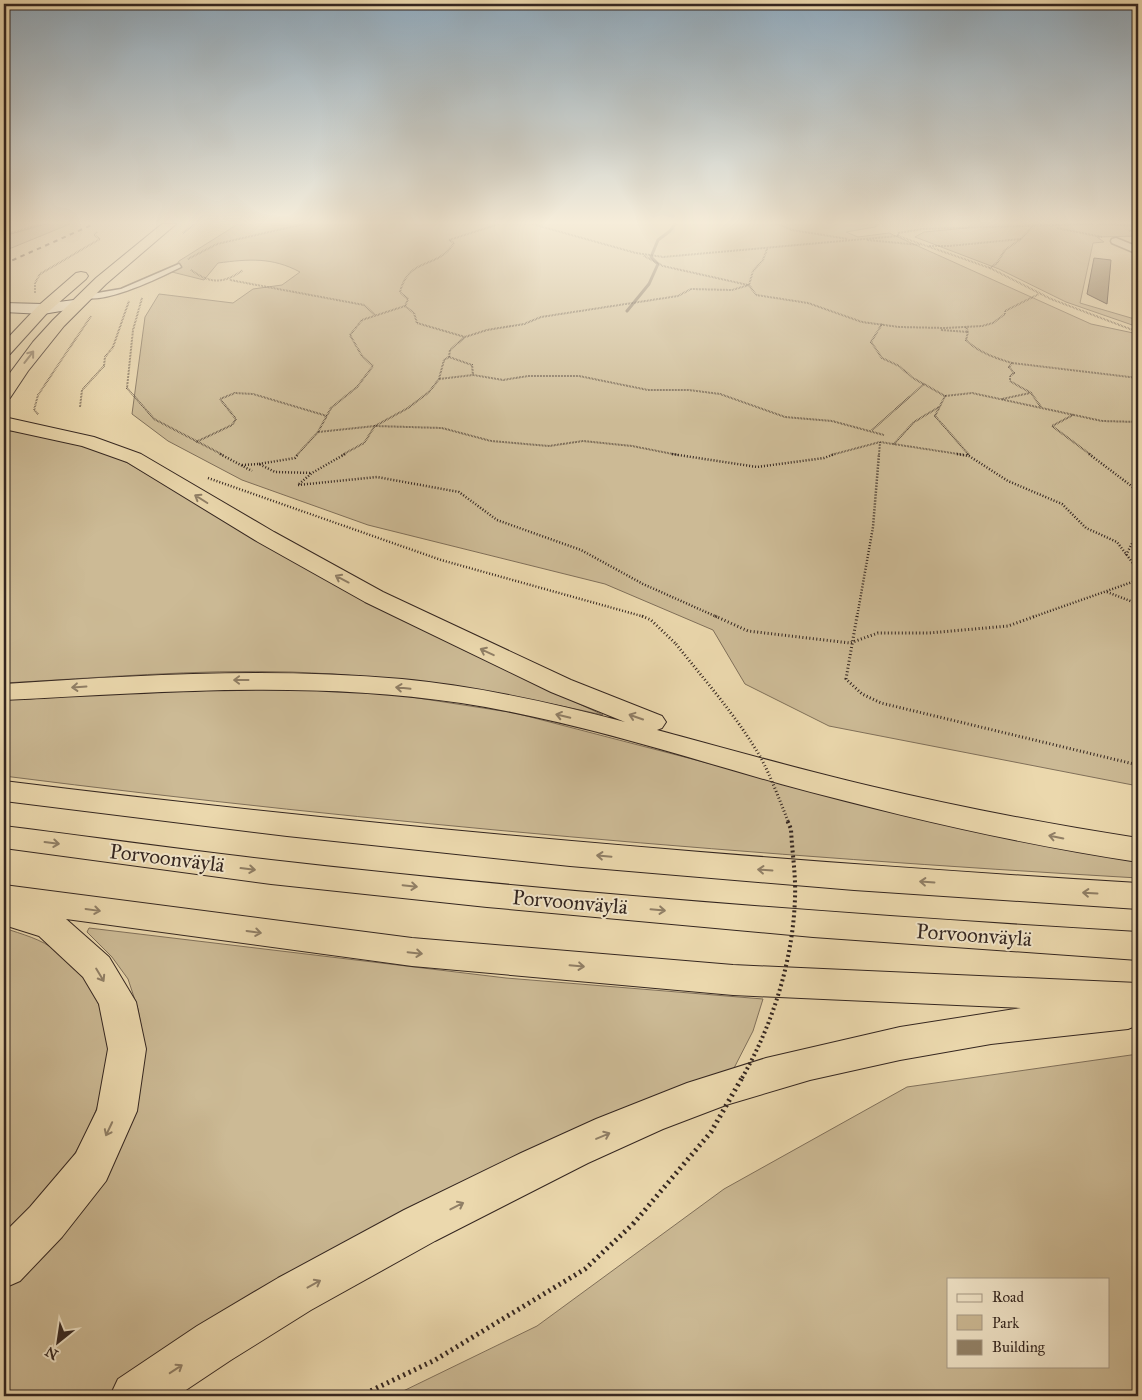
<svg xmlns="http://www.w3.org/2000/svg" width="1142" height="1400" font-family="'IM FELL Great Primer',serif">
<rect width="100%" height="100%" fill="#ebd8ad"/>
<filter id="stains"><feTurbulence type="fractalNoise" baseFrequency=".004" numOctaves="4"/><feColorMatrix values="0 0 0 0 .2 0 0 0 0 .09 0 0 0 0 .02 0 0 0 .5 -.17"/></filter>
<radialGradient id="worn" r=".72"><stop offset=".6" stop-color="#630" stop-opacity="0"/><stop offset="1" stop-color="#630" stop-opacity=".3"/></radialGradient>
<!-- green -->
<g fill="#ccba95" stroke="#80705a" fill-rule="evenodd">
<path d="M46 224H70L4 251V236Z"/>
<path d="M238 224H879L875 227 846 232 858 237 889 233 1091 324 1138 334V786L829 726 745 684 713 630 605 584 368 525 242 480 168 441 132 414 145 317 159 294 233 303 253 289 282 285 300 272C272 257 249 259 218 263L204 280 172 272 179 261Z"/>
<path d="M972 224H1138V236L1097 237 1104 242 1093 243 1080 303 1138 320V327L1066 302 999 269 915 237 924 232 967 228Z"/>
<path d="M4 430 40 435 76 442 119 458 353 594 466 651 603 715C500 692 397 676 292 672 196 669 99 678 4 683Z"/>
<path d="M266 686 379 692 515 713 923 819 1041 844 1138 859V878C759 856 380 824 4 776V699Z"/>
<path d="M4 928C21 934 42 939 56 951 67 960 88 980 94 993 104 1015 111 1043 108 1067 99 1128 50 1201 4 1240Z"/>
<path d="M89 928 506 978 763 999 753 1031 732 1072 177 1349 110 1396H4V1285L40 1251 145 1047 138 1009 128 979 112 957 87 932Z"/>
<path d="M1138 1054V1396H393L537 1326 724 1189 907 1087ZM948 1279H1108V1366H948Z"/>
</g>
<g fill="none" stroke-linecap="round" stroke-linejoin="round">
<!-- stream -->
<path stroke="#7d6c58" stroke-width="3" d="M627 311 649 284 658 264 651 257 658 240 670 231 675 224"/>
</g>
<!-- building -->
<path fill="#938369" stroke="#342620" d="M1094 258 1111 260 1107 304 1087 294Z"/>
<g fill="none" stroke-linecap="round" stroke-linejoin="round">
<!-- lane casing -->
<g stroke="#625243" stroke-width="3">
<path id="lane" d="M179 264 181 267C161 277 101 307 80 296L121 289Z"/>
</g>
<!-- street casing -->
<g stroke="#625243" stroke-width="3">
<path id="street" d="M1116 238 1138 247V254L1112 243 1111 241 1112 239Z"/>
</g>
<!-- secondary casing -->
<g stroke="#342620" stroke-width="2">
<path id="secondary" d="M74 300 79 302 82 305 79 308 43 314 4 312V303L43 304Z"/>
</g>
<!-- highway casing -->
<g stroke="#342620" stroke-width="2">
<g id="highway">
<path d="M162 224H176L106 284 64 326 28 371 10 398 4 399V381L33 342 53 320 96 278Z"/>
<path d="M81 272 86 273 88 276 86 279 48 312 10 354 4 356V342L38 306 76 273Z"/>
<path d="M4 417 94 437 141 454 274 532 383 592 571 680 662 716 666 722 662 728 657 730C728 749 798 769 870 786 958 807 1048 824 1138 838V862C1018 844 899 816 781 784 675 754 570 720 461 703 309 680 157 692 4 700V684C137 675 269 667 402 679 477 686 552 703 625 722L551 692 365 602 258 542 127 462 82 446 4 429Z"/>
<path d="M4 781C381 828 759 860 1138 883V909L854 890 570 866 287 836 4 801Z"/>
<path d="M4 826C93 837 182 850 271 860 559 893 849 915 1138 932V960L813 937 487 907 271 884 4 848Z"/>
<path d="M4 885 412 938 733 965 1138 983V1025L1128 1029 991 1044 900 1060 810 1080 726 1105 663 1129 588 1163 435 1241 311 1310 231 1360 177 1396H110L118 1379 197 1326 278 1278 404 1210 521 1153 596 1119 687 1083 766 1058 900 1027 1021 1008 733 995 412 966 66 919 109 957 136 1002 146 1049 137 1111 106 1181 62 1237 20 1281 4 1288V1233L30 1207 76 1153 97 1110 108 1049 99 1004 83 977 39 936 4 925Z"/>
</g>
</g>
<!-- path-far3 -->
<g stroke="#342620" stroke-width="2" stroke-dasharray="0.5 1" stroke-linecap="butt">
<path d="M532 224 636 253 663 257 898 236 990 268 1051 299 1138 332"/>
<path d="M778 224 792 230 848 239"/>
<path d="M1099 224 1138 226"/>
<path d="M1057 228 1102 237"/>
<path d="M1129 231 1138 229"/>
<path d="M183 233 195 224"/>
<path d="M4 235 41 224"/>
<path d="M898 236V233L922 229 1093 224"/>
<path d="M867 240 920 245"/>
<path d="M929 246H949L1021 239"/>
<path d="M767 249 763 260 753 271 749 285 756 295 808 303 862 322 899 327 945 328 982 326 993 323 1005 314V311L1039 294"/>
<path d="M644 256 663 266 748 285"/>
<path d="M188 259 217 244 304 224"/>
<path d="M990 268 997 263 1005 250 1021 239 1034 225"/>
<path d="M191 270C210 284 224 284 243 270"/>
<path d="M230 280 364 305 375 315"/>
<path d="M35 293V283L40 274 100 239 94 235 97 232"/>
<path d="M142 298 133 330 127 388 154 419 223 455"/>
<path d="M405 306 414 313 417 323 465 337"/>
<path d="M882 324 871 342 882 358 899 366 913 378 945 396 935 416 969 455"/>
<path d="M966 327 968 332 966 340C978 352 995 358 1012 363L1009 367 1014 373 1010 376V381L1031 393 1041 407"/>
<path d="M941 330 968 332"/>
<path d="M449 357 472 365 473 375"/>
<path d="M1012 363 1138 378"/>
<path d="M439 379 473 375 503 380 528 376H579L648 390H689L720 394 785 417 832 421 884 435"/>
<path d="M945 396 972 393 1102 421 1138 422"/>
<path d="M1002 399 1030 393"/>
<path d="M80 407 82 390 104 366 105 357 113 347 129 301"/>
<path d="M38 414 34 410 38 395 91 316"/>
<path d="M1073 415 1052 426 1091 455"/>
<path d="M872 430 924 384"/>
<path d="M318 432 375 426 442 428 491 441 549 446 583 441 632 446 678 455"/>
<path d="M196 442 232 425 236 419 220 399 235 393 253 394 327 416"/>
<path d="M894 444 914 422 939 407"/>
<path d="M297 455 318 432 331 408 357 387 373 366 362 356 350 335 362 320 405 306 408 299 400 292C409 256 437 270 454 243L449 240 499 224"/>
<path d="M342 455 364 443 375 426 408 408 429 392 439 379 444 360 449 357 450 350 465 337 487 330 524 324 541 317 678 296 691 289 732 290 749 285"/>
<path d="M831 455 880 442 965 455"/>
<path d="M879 455 880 442"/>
</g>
<!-- path-far2 -->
<g stroke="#342620" stroke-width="2.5" stroke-dasharray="1 2" stroke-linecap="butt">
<path d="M220 454 252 471"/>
<path d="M672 454 757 467 824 458 835 454"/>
<path d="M957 454 969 456 1008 481 1062 504 1086 528 1117 542 1138 570"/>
<path d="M967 454 969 456"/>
<path d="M1089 454 1138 491"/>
<path d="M259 464 295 458 298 454"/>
<path d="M242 465 259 464 275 472 312 473"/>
<path d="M208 478 441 560 645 617"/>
<path d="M299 484 312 473 345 454"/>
<path d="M298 485 377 477 459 492 497 520 581 550 643 584 717 617"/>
<path d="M1126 555 1138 532"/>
<path d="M1107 592 1138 604"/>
<path d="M857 617 873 527 879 454"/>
<path d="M1033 617 1138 580"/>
</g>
<!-- path-far1 -->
<g stroke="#342620" stroke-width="3" stroke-dasharray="1 2.5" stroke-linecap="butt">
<path d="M642 616 651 620 676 644"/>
<path d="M715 616 748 631 850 643 878 633H929L1008 626 1036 616"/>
<path d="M857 616 846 679 862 694 881 703 1138 765"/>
</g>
<!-- path -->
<path stroke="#342620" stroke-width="5" stroke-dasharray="2 4" stroke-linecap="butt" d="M360 1396 435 1360 585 1269 633 1224"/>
<!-- lane -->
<use href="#lane" fill="#f2e6ca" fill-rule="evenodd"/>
<!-- street -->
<use href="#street" fill="#f2e6ca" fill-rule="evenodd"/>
<!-- secondary -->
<use href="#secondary" fill="#f2e6ca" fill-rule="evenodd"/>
<!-- highway -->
<use href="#highway" fill="#ebd8ad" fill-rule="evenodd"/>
<!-- rail -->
<path stroke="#342620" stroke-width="2" stroke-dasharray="4.5 4.5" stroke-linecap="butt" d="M4 264 94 224"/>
<!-- path-bridge-far2 -->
<path stroke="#342620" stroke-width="3" stroke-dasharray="1 2.5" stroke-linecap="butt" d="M676 644C703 678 732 711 755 748 769 770 778 797 788 821"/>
<!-- path-bridge-far1 -->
<path stroke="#342620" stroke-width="4" stroke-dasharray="2 3" stroke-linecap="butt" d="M742 1078C773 1024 793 960 795 898 796 875 792 852 791 829L787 820"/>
<!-- path-bridge -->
<path stroke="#342620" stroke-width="5" stroke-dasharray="2 4" stroke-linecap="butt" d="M633 1224 711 1132 743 1076"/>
</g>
<!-- one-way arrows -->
<defs><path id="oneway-shaft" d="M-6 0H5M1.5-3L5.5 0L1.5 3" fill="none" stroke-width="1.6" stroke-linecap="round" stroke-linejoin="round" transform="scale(1.25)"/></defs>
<g stroke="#907f66">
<use href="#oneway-shaft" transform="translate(29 357) rotate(-52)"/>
<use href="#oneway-shaft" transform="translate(201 499) rotate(-148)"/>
<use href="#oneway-shaft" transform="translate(342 579) rotate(-152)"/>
<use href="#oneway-shaft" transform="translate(487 652) rotate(-155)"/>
<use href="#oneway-shaft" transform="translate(241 680) rotate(180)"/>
<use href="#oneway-shaft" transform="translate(79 687) rotate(176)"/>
<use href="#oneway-shaft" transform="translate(403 688) rotate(-174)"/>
<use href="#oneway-shaft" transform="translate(563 716) rotate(-167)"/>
<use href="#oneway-shaft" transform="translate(636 717) rotate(-161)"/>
<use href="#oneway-shaft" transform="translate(1056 837) rotate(-169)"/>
<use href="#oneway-shaft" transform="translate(52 843) rotate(7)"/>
<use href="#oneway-shaft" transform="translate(604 856) rotate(-175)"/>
<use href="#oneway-shaft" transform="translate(248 869) rotate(7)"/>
<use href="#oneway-shaft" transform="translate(765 870) rotate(-176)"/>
<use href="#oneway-shaft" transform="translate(927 882) rotate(-176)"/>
<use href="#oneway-shaft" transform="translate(410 886) rotate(6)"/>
<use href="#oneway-shaft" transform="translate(1090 893) rotate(-177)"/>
<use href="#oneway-shaft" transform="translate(93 910) rotate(8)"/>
<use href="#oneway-shaft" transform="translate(658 910) rotate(5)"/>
<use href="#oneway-shaft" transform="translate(254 932) rotate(8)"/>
<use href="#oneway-shaft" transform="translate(415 953) rotate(6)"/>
<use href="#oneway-shaft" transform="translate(577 966) rotate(5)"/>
<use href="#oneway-shaft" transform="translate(100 975) rotate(59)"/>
<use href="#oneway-shaft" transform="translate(109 1129) rotate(115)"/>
<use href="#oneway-shaft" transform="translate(603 1136) rotate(-23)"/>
<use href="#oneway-shaft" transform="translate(457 1206) rotate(-27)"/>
<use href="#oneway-shaft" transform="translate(314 1284) rotate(-29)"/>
<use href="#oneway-shaft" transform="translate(176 1369) rotate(-33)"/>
</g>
<!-- sky -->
<linearGradient id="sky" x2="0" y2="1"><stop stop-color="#90aabd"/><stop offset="0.53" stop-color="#f6edda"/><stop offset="1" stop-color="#f6edda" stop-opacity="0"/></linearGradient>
<rect width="1142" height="420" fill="url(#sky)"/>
<g text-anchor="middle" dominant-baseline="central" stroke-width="4" stroke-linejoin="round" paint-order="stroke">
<!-- near-street labels -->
<g font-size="21" fill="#342620" stroke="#f2e6ca">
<text transform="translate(167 858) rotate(7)">Porvoonväylä</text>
<text transform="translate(570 902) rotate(5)">Porvoonväylä</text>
<text transform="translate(974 935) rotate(4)">Porvoonväylä</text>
</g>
</g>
<!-- margin -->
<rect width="1142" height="1400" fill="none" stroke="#ebd8ad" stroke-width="20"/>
<rect x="5" y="5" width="1132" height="1390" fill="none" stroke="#342620" stroke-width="2.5"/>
<rect x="10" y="10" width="1122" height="1380" fill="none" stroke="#342620"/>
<!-- legend -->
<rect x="947" y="1278" width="162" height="90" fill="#f2e6ca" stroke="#a69986"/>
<rect x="957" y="1294" width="25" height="8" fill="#f2e6ca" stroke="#a69986"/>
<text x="992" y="1302" font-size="15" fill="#342620">Road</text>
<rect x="957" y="1315" width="25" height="15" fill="#ccba95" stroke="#a69986"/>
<text x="992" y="1328" font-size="15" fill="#342620">Park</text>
<rect x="957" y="1340" width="25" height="15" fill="#938369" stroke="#a69986"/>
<text x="992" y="1352" font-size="15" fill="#342620">Building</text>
<!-- north arrow -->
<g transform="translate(58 1342) rotate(210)" stroke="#f2e6ca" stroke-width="4" paint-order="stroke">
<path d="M0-4L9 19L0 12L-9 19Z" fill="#342620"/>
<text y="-8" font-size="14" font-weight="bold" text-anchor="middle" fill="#342620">N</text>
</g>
<rect width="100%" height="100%" filter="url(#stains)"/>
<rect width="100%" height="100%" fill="url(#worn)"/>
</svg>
